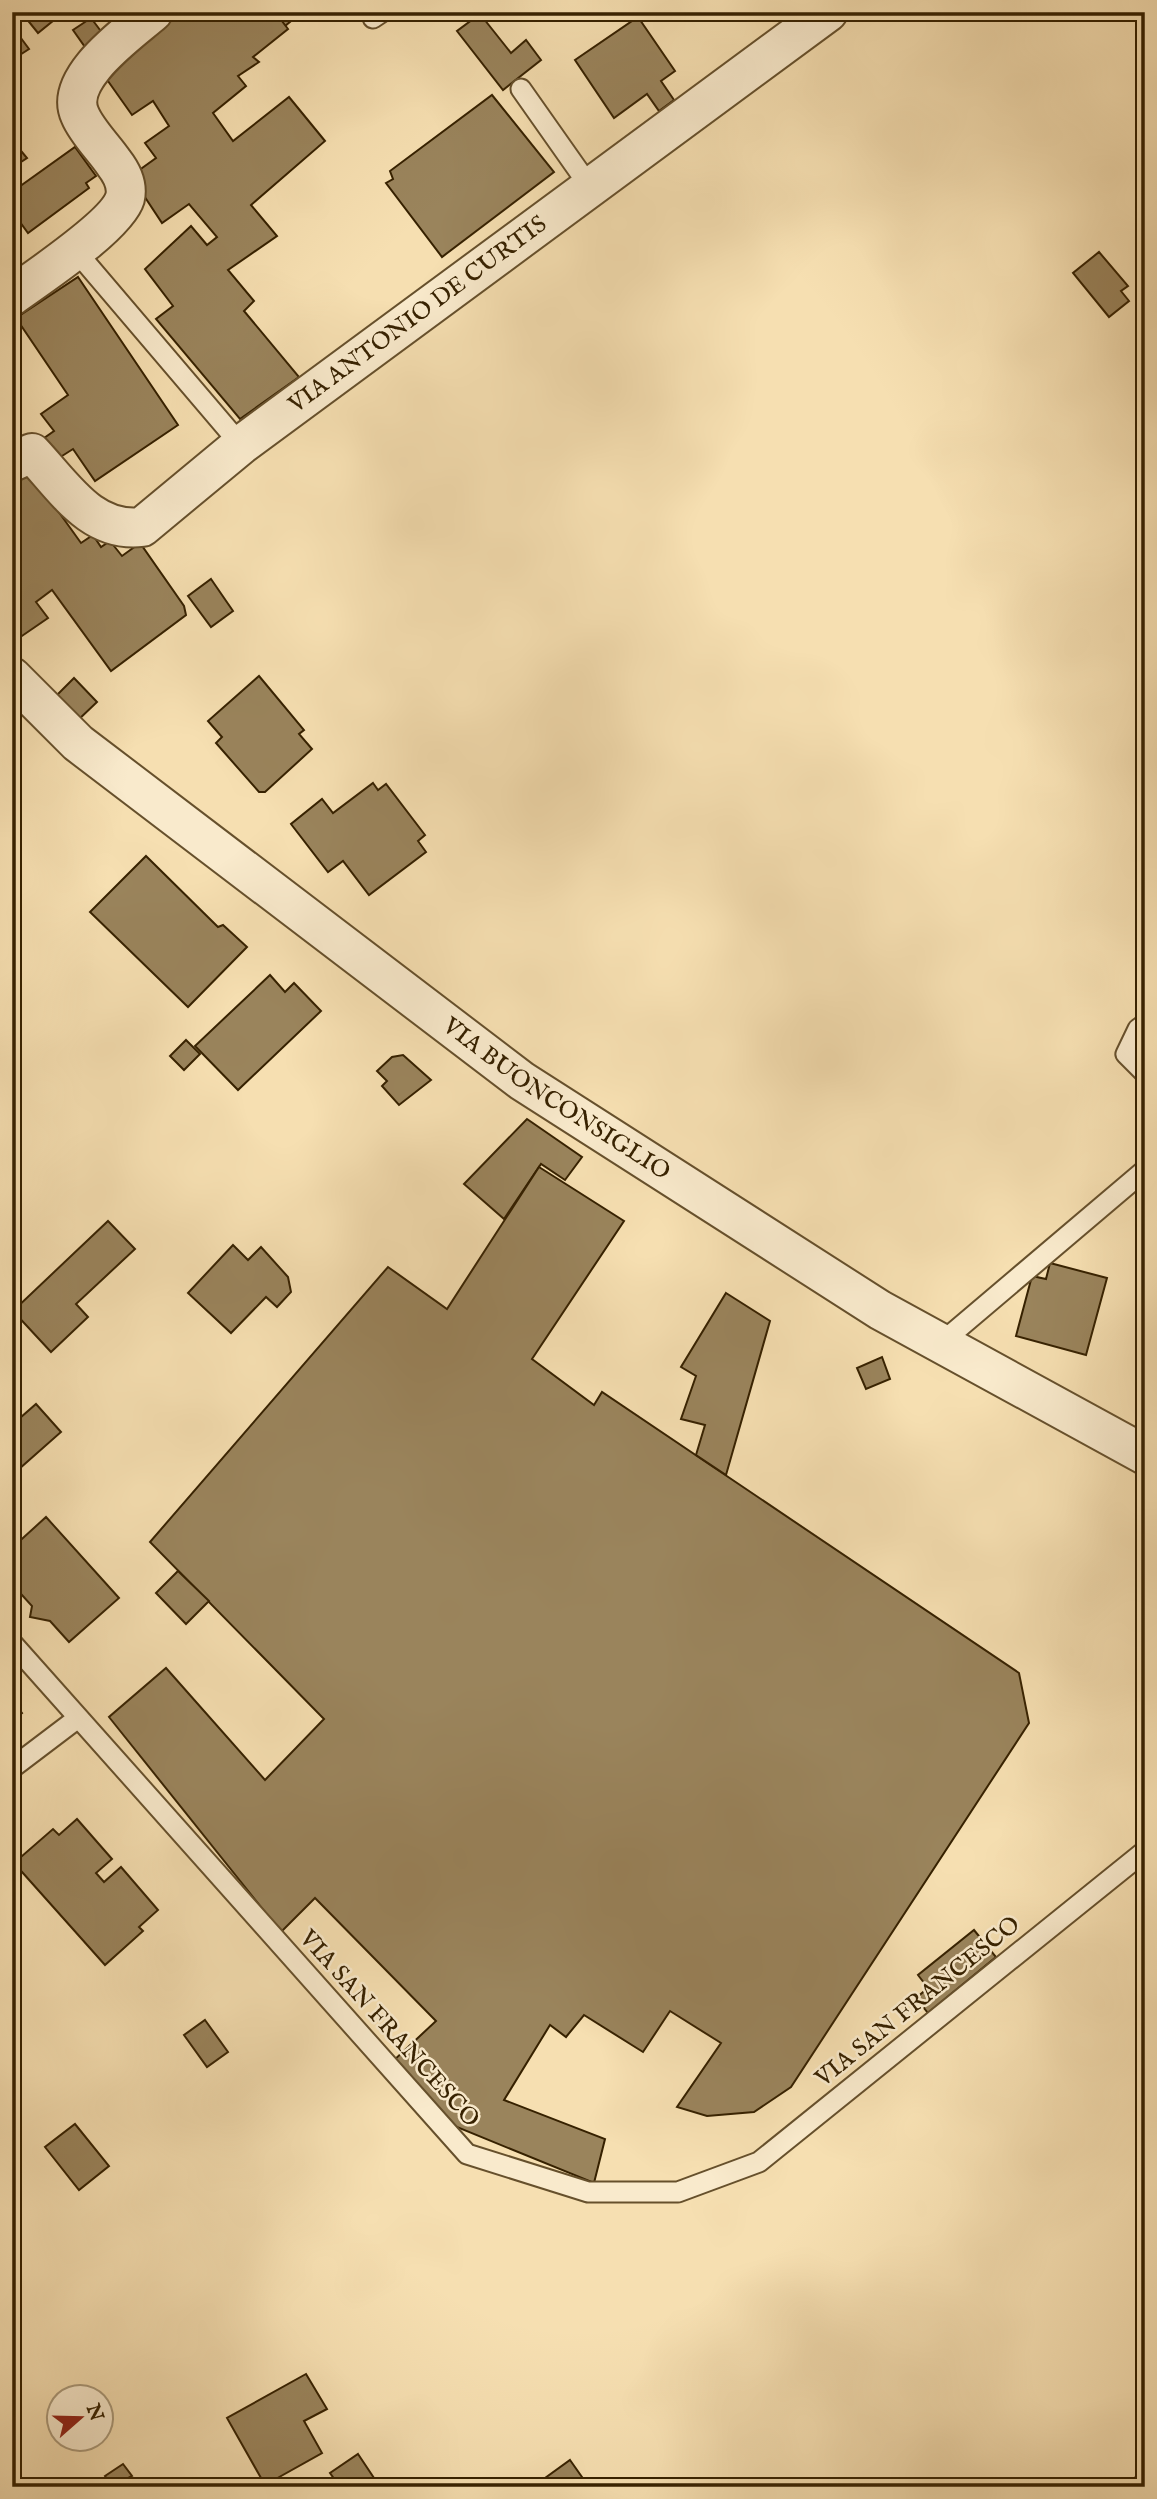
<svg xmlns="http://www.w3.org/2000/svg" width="1157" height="2499" font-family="'IM FELL English',serif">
<rect width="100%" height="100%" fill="#f6dfb1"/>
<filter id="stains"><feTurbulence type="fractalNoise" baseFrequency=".00286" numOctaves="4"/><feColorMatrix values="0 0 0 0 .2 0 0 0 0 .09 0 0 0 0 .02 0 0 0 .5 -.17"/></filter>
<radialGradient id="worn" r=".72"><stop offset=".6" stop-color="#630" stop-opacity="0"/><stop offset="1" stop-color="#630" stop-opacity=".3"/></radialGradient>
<!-- building -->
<g fill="#9a845c" stroke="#362100" stroke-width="2">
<path d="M21 12H64L38 33Z"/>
<path d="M275 12H302L285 26Z"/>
<path d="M275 12 288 29 253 57 259 62 238 76 246 86 213 113 233 141 289 97 325 141 251 205 277 236 228 270 254 301 244 311 299 377 240 419 156 319 173 306 145 269 191 226 207 245 217 237 189 204 162 223 131 176 156 158 145 143 169 126 153 101 132 115 103 74 180 12Z"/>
<path d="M480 14 511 53 526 40 541 60 503 90 457 31Z"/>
<path d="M638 17 675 71 661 81 674 100 659 111 647 94 614 118 575 60Z"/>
<path d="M91 18 103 34 85 47 73 30Z"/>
<path d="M12 26 29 49 12 60Z"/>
<path d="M492 95 554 172 442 257 386 183 393 179 390 171Z"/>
<path d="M12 140 27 158 12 168Z"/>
<path d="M75 147 96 176 86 183 89 188 28 233 12 211V192Z"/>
<path d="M1099 252 1128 286 1121 291 1129 301 1109 317 1073 273Z"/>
<path d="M78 277 178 425 95 481 73 449 51 463 37 443 54 431 41 414 68 395 16 318Z"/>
<path d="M25 465 81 543 93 535 101 547 110 541 122 556 140 543 184 606 186 615 111 671 52 590 36 602 48 618 19 638 12 629V474Z"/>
<path d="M211 579 233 611 211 627 188 596Z"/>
<path d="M259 676 304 730 299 734 312 749 265 792H259L216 743 222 737 208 721Z"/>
<path d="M74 678 97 702 76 722 54 698Z"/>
<path d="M373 783 378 790 386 784 425 835 418 841 426 852 369 895 343 861 328 872 291 824 322 799 333 813Z"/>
<path d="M146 856 218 927 223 925 247 947 188 1007 90 912Z"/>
<path d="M270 975 285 992 294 983 321 1011 238 1090 195 1046Z"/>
<path d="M186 1040 200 1054 184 1070 170 1056Z"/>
<path d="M403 1055 431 1080 399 1105 382 1086 387 1081 377 1071 392 1057Z"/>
<path d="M527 1119 582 1157 565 1180 541 1164 504 1219 464 1184Z"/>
<path d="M539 1167 624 1221 532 1359 594 1405 602 1392 1019 1673 1029 1723 791 2087 754 2112 707 2116 677 2107 721 2043 670 2011 643 2052 584 2015 566 2037 550 2025 504 2100 605 2139 594 2183 447 2123 392 2062 436 2021 315 1898 281 1932 109 1717 166 1668 265 1780 324 1719 150 1542 388 1267 447 1309Z"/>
<path d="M108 1221 135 1249 76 1304 88 1317 51 1352 13 1311Z"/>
<path d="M233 1245 248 1260 261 1247 288 1277 291 1292 277 1307 266 1297 231 1333 188 1293Z"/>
<path d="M1050 1263 1107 1278 1086 1355 1016 1336 1032 1276 1046 1279Z"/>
<path d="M726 1293 770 1321 726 1475 696 1455 705 1425 681 1419 696 1376 681 1367Z"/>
<path d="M882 1357 890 1379 866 1389 857 1368Z"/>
<path d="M36 1404 61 1432 19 1469 12 1461V1425Z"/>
<path d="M46 1517 119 1598 69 1642 50 1621 30 1617 32 1606 12 1584V1548Z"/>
<path d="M178 1571 209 1601 186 1624 156 1593Z"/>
<path d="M12 1700 22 1713 12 1721Z"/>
<path d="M77 1819 112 1859 96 1873 104 1882 121 1867 158 1910 139 1927 143 1931 105 1965 14 1863 53 1829 59 1835Z"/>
<path d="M974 1930 996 1957 928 2013 916 1998 928 1988 918 1975Z"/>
<path d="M205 2020 228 2052 207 2067 184 2035Z"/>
<path d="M75 2124 109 2166 79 2190 45 2147Z"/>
<path d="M306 2374 327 2409 304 2421 322 2453 265 2485 227 2418Z"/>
<path d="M358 2454 374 2478 362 2487H340L330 2473Z"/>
<path d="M570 2460 589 2487H534V2486Z"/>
<path d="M123 2464 132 2476 112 2487 105 2476Z"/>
<path d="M1142 2472 1145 2487H1123Z"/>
</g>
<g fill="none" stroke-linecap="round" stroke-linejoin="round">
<!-- service casing -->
<g stroke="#66502c" stroke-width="23">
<g id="service">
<path d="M373 18 382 12"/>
<path d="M521 89 590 187"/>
<path d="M75 250 241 445"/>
<path d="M1145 1024 1138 1029 1126 1054 1145 1073"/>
<path d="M941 1343 1145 1170"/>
<path d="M12 1643 467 2154 588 2192H678L759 2162 1145 1851"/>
<path d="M12 1768 78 1718"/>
</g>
</g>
<!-- minor casing -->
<g stroke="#66502c" stroke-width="42">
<g id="minor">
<path d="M12 296C37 278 117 225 125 198 128 185 121 172 114 163 104 148 87 132 80 115 63 78 129 33 153 12"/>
<path id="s1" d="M12 462 32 453C64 487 91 533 142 527L241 445 828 12"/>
<path id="s2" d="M12 677 78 743 522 1081 880 1310 1145 1455"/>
</g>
</g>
<!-- service -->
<use href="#service" stroke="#f9eacc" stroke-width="19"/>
<!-- minor -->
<use href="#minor" stroke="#f9eacc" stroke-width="38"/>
</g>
<g text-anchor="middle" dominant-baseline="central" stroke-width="5" stroke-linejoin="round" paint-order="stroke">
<!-- street labels -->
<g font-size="24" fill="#362100" stroke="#f9eacc">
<text stroke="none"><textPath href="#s1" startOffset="509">VIA ANTONIO DE CURTIS</textPath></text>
<text stroke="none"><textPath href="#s2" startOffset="690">VIA BUONCONSIGLIO</textPath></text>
<text transform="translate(918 2002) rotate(-39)">VIA SAN FRANCESCO</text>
<text transform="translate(389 2029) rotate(48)">VIA SAN FRANCESCO</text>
</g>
</g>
<!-- margin -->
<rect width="1157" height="2499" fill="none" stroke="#f6dfb1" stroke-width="42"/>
<rect x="14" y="14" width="1129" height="2471" fill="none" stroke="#362100" stroke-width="3.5"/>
<rect x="21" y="21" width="1115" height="2457" fill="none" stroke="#362100" stroke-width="2"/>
<!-- north arrow -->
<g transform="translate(80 2418) rotate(70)"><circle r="33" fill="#f9eacc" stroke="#ab9a7a" stroke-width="2"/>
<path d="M0-5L12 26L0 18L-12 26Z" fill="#8f2418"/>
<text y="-10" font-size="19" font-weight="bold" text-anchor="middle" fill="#362100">N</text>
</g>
<rect width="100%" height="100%" filter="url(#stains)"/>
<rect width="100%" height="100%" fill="url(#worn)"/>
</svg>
